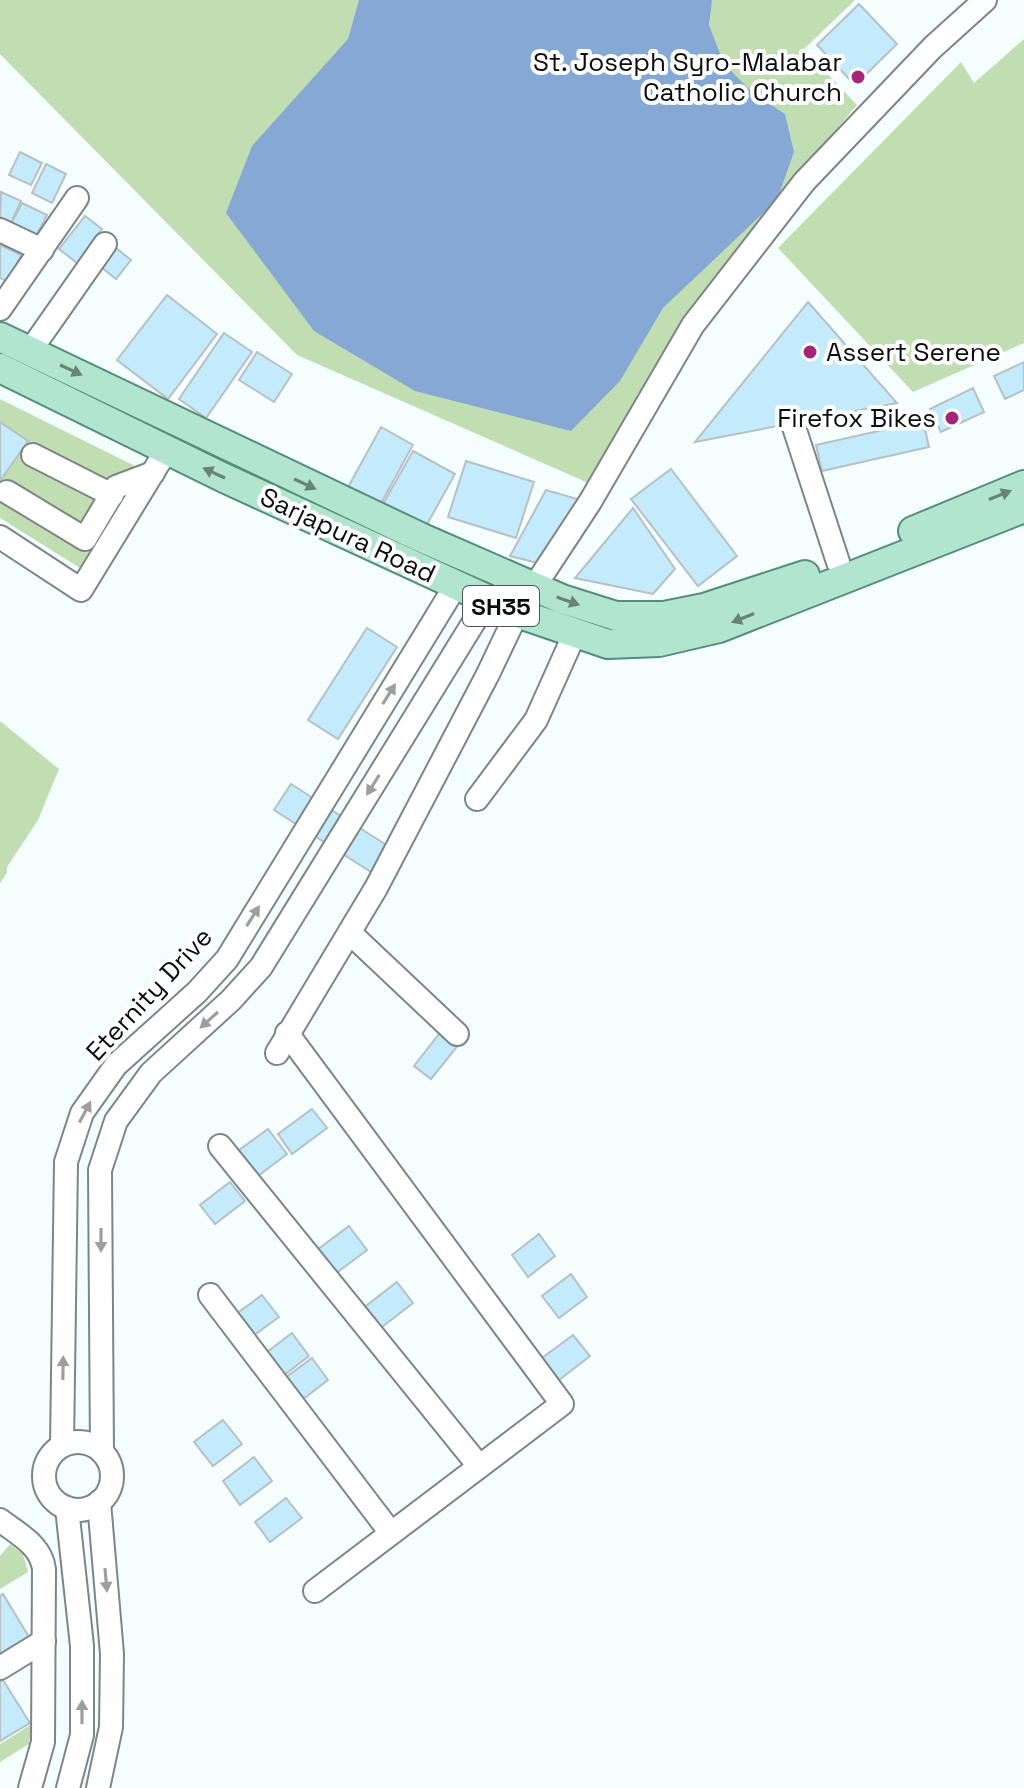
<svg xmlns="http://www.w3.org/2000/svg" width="1024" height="1788" font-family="'Space Grotesk',sans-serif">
<rect width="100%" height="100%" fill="#f4fefe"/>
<!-- green -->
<g fill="#c1deb2">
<path d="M0 0H855L804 49 857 105 777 200 593 485 297 355 0 54Z"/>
<path d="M1024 39V343L913 392 778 248 961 62 974 83Z"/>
<path d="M0 399 141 469 80 568 0 518Z"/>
<path d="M0 721 59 769 38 820 7 867V873L0 883Z"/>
<path d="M10 1544 23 1554 28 1572 0 1589V1556Z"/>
<path d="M32 1724 29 1744 0 1762V1744Z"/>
</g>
<!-- water -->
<path fill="#86a8d5" d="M359 0H712L709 25 724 64 752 92 785 114 794 152 777 200 663 308 620 381 571 431 415 391 314 331 226 213 252 146 348 39Z"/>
<!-- building -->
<g fill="#c4ebfb" stroke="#b8c0c3" stroke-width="2">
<path d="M859 4 897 44 855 85 817 45Z"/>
<path d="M20 152 42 163 31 185 9 175Z"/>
<path d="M46 164 66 174 52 203 32 193Z"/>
<path d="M1 192 21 201 11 223 0 217Z"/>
<path d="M22 203 47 215 34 240 9 228Z"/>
<path d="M85 216 102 229 77 263 59 249Z"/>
<path d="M111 244 131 260 116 279 96 263Z"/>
<path d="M0 245 21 255 8 282 0 278Z"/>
<path d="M167 295 217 334 168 399 117 360Z"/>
<path d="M808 302 897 403 695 442Z"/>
<path d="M224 333 252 352 206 418 179 399Z"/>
<path d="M257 352 292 374 274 402 239 380Z"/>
<path d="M1024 362V390L1005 399 994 376Z"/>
<path d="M973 388 984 412 941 432 930 409Z"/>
<path d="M923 421 929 447 822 471 816 445Z"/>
<path d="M0 422 28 441 0 481Z"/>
<path d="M381 427 413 445 379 507 347 489Z"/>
<path d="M413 451 455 474 425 528 383 504Z"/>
<path d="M466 461 534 482 516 538 448 517Z"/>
<path d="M671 469 737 556 698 586 631 499Z"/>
<path d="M546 490 581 500 542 564 510 556Z"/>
<path d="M633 508 675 569 653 594 575 578Z"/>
<path d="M367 628 397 647 338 739 308 720Z"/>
<path d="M291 784 388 846 371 872 274 810Z"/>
<path d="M443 1029 460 1043 431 1079 414 1066Z"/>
<path d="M312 1109 327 1128 292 1154 278 1134Z"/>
<path d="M268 1129 287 1154 258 1176 239 1150Z"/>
<path d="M230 1182 245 1201 215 1224 200 1205Z"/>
<path d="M349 1226 367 1250 335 1274 317 1250Z"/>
<path d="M539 1234 555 1256 528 1277 512 1255Z"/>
<path d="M571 1274 587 1297 559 1318 542 1296Z"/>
<path d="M397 1282 413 1303 378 1330 362 1309Z"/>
<path d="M262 1295 279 1317 249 1339 232 1317Z"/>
<path d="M292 1333 309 1356 279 1379 262 1356Z"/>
<path d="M573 1335 590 1356 559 1380 542 1358Z"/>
<path d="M312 1358 328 1380 298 1403 281 1381Z"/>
<path d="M223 1420 242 1444 213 1466 194 1442Z"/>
<path d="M254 1457 272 1481 240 1505 223 1481Z"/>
<path d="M286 1498 302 1518 270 1542 255 1522Z"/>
<path d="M3 1594 29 1637 0 1654V1596Z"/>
<path d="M3 1680 30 1723 0 1741V1682Z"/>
</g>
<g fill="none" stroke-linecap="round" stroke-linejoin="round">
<!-- minor casing -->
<g stroke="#7d8686" stroke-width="26">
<g id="minor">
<path d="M0 230 42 250"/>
<path d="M0 309 77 198"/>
<path d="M30 351 105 244"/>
<path d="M793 424 838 562"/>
<path d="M33 455 112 495"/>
<path d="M7 492 85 539 116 487 153 473"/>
<path d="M0 537 81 590 166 451"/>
<path d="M477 799 536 720 575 633"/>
<path d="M350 933 457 1034"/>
<path d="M287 1033 562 1404 315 1591"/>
<path d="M277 1053 376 888 488 674 517 613 590 502 693 325 804 182 933 47 985 0"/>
<path d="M220 1146 479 1466"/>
<path d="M210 1295 391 1533"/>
<circle cx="78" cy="1476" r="34"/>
<path d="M62 1446 66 1162 82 1113 116 1065 197 992 227 959 456 585"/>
<path d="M102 1452 100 1170 116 1121 151 1073 231 1000 261 967 488 599"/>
<path d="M67 1508 82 1646V1735L68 1788"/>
<path d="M0 1520C18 1534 41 1545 44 1569L43 1742 30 1788"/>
<path d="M0 1668 44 1641"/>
<path d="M98 1788 111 1727 112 1654 99 1502"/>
</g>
</g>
<!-- major casing -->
<g stroke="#558e76" stroke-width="32">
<g id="major">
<path d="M0 337 422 538 562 599 616 616H664L704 608 805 575"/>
<path d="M0 368 222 477 517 613 608 644 659 642 719 628 1024 508"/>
<path d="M913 531 1024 485"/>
</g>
</g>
<!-- minor -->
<use href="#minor" stroke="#fff" stroke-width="22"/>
<!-- major -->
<use href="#major" stroke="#b2e5cf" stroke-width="28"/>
</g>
<!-- one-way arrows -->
<defs><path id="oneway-solid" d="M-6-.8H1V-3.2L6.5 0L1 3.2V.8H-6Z" transform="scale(2)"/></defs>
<g fill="#668478">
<use href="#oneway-solid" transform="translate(71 370) rotate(25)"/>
<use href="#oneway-solid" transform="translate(214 473) rotate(-155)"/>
<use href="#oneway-solid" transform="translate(305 484) rotate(25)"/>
<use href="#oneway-solid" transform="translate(1000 495) rotate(-22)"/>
<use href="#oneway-solid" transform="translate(568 601) rotate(19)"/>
<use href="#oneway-solid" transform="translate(743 618) rotate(158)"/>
</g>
<g fill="#9d9e9e">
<use href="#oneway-solid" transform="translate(389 694) rotate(-58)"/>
<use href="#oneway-solid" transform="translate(373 785) rotate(122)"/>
<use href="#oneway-solid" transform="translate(253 916) rotate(-58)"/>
<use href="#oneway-solid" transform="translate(209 1020) rotate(138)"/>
<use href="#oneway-solid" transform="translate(85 1112) rotate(-62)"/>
<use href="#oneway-solid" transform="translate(101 1240) rotate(90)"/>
<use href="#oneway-solid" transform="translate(63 1368) rotate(-89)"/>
<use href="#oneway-solid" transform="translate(106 1580) rotate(85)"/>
<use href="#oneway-solid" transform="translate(82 1712) rotate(-90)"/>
</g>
<!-- markers -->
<g fill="#a52576" stroke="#fff" stroke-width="3">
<circle cx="858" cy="77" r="8"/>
<circle cx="810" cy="352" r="8"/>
<circle cx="952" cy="418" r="8"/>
</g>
<g text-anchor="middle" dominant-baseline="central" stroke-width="8" stroke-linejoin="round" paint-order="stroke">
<!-- shield labels -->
<rect fill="#fff" stroke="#545656" stroke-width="2" x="463" y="586" width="76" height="40" rx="6"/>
<g font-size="24" font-weight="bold" fill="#0a0d0d">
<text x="501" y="606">SH35</text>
</g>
<!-- poi labels -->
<g font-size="26" fill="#0a0d0d" stroke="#fff" text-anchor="end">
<text x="842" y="62">St. Joseph Syro-Malabar<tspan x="842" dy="30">Catholic Church</tspan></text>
<text x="826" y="352" text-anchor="start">Assert Serene</text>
<text x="936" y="418">Firefox Bikes</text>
</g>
<!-- street labels -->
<g font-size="26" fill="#0a0d0d" stroke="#fff">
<text transform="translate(348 535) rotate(25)">Sarjapura Road</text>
<text transform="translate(149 994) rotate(-47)">Eternity Drive</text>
</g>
</g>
</svg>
